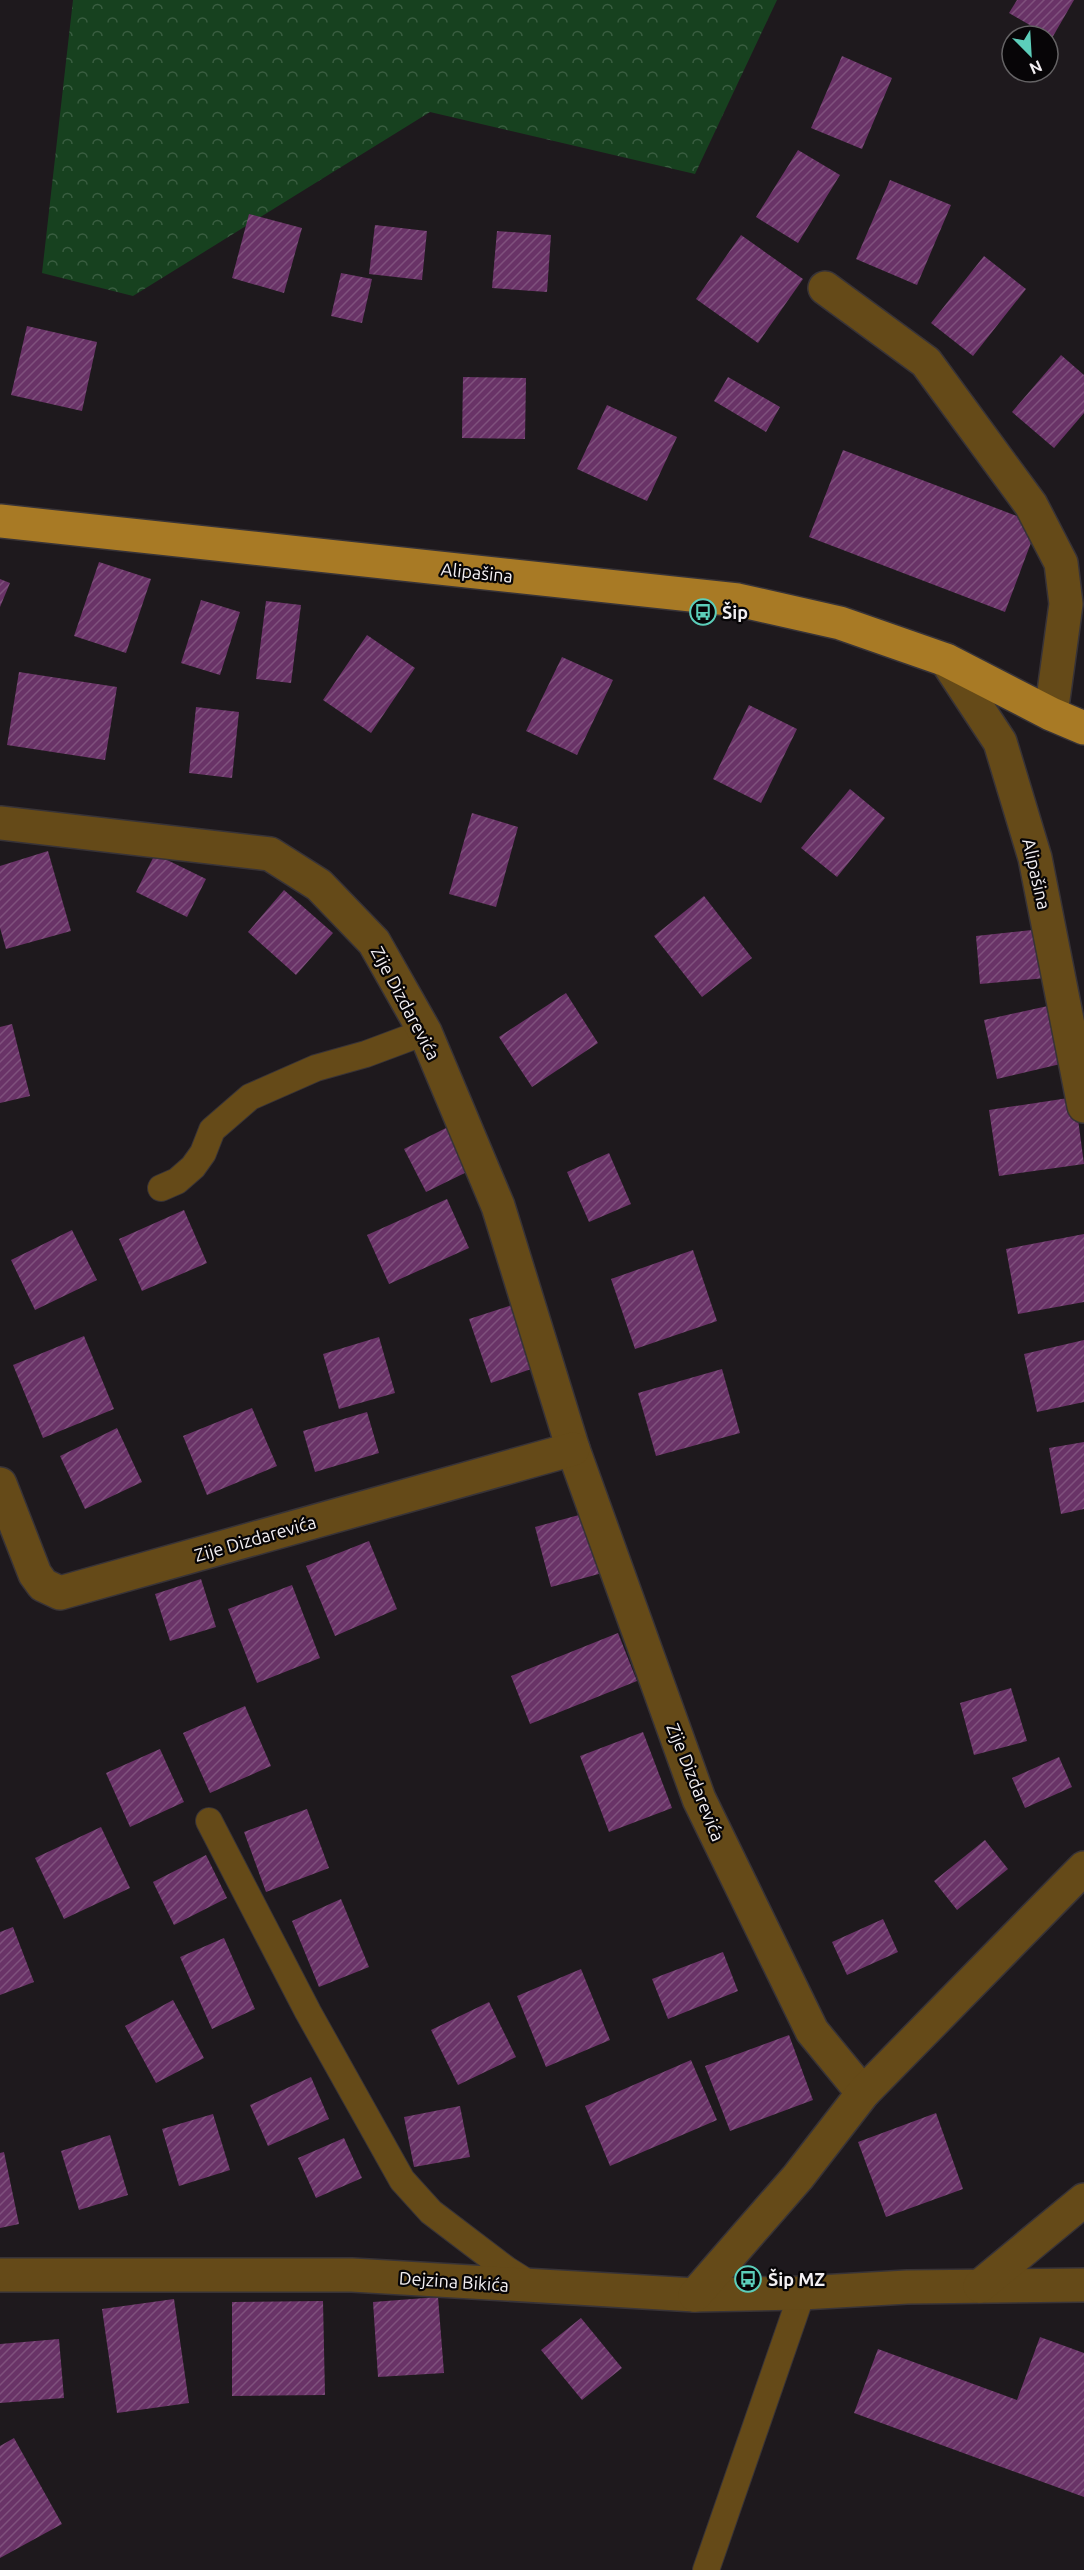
<svg xmlns="http://www.w3.org/2000/svg" width="1084" height="2570" font-family="Ubuntu,sans-serif">
<defs>
<pattern id="forest-crowns" width="20" height="18" patternUnits="userSpaceOnUse" patternTransform="scale(1.5)"><rect width="20" height="18" fill="#17411f"/><path d="M2 6a3 3 0 1 1 6 0M12 15a3 3 0 1 1 6 0" fill="none" stroke="#395d40"/></pattern>
<pattern id="building-hatch" width="6" height="6" patternUnits="userSpaceOnUse" patternTransform="scale(1.5)"><rect width="6" height="6" fill="#693367"/><path d="M-1 1l2-2M0 6l6-6M5 7l2-2" fill="none" stroke="#7f517d"/></pattern>
</defs>
<rect width="100%" height="100%" fill="#1e191d"/>
<!-- forest -->
<path fill="url(#forest-crowns)" d="M73 0H777L695 174 430 112 133 296 42 273Z"/>
<!-- building -->
<g fill="url(#building-hatch)">
<path d="M1017 0H1074L1052 38 1009 13Z"/>
<path d="M842 56 892 78 862 149 811 128Z"/>
<path d="M798 150 840 175 798 243 756 217Z"/>
<path d="M890 180 951 205 917 285 856 259Z"/>
<path d="M249 214 302 228 284 293 232 278Z"/>
<path d="M375 225 427 231 422 280 369 274Z"/>
<path d="M497 231 551 235 547 292 492 288Z"/>
<path d="M741 235 803 279 758 343 696 299Z"/>
<path d="M984 256 1026 289 973 356 931 323Z"/>
<path d="M341 273 372 279 362 323 331 316Z"/>
<path d="M27 326 97 342 82 411 11 395Z"/>
<path d="M1061 355 1084 375V413L1054 448 1012 412Z"/>
<path d="M463 377 526 378 525 439 462 438Z"/>
<path d="M728 377 780 407 766 432 714 401Z"/>
<path d="M607 405 677 437 647 501 577 469Z"/>
<path d="M843 450 1038 524 1005 612 809 537Z"/>
<path d="M99 562 151 579 126 653 74 636Z"/>
<path d="M0 579 10 583 0 607Z"/>
<path d="M201 600 240 612 220 675 181 663Z"/>
<path d="M266 601 301 605 291 683 256 679Z"/>
<path d="M367 635 415 668 371 733 323 700Z"/>
<path d="M562 657 613 680 577 755 526 731Z"/>
<path d="M19 672 117 687 105 760 7 745Z"/>
<path d="M749 705 797 729 761 803 713 779Z"/>
<path d="M196 707 239 712 232 778 189 773Z"/>
<path d="M850 789 885 818 837 877 801 848Z"/>
<path d="M472 813 518 827 496 907 449 894Z"/>
<path d="M48 851 71 931 6 949 0 928V866Z"/>
<path d="M155 854 206 879 187 917 136 892Z"/>
<path d="M284 890 333 933 296 975 248 932Z"/>
<path d="M704 896 752 958 702 997 654 936Z"/>
<path d="M1041 929 1046 978 980 984 976 936Z"/>
<path d="M566 993 598 1043 532 1087 499 1037Z"/>
<path d="M1057 1004 1069 1062 997 1079 984 1020Z"/>
<path d="M12 1024 30 1096 0 1103V1027Z"/>
<path d="M1075 1097 1084 1164 999 1176 989 1110Z"/>
<path d="M456 1123 477 1167 426 1192 404 1149Z"/>
<path d="M609 1153 631 1204 589 1222 567 1172Z"/>
<path d="M447 1199 469 1248 389 1284 367 1235Z"/>
<path d="M184 1210 207 1263 142 1291 119 1239Z"/>
<path d="M72 1230 97 1280 35 1310 11 1260Z"/>
<path d="M1084 1234V1302L1018 1314 1006 1249Z"/>
<path d="M693 1250 717 1321 635 1349 611 1279Z"/>
<path d="M515 1304 537 1367 491 1383 469 1319Z"/>
<path d="M84 1336 114 1409 43 1438 13 1365Z"/>
<path d="M379 1337 395 1393 339 1409 323 1354Z"/>
<path d="M1084 1340V1402L1037 1412 1024 1354Z"/>
<path d="M722 1369 740 1433 656 1456 638 1393Z"/>
<path d="M252 1408 277 1466 207 1495 183 1436Z"/>
<path d="M367 1412 379 1453 315 1472 303 1431Z"/>
<path d="M117 1428 142 1482 85 1509 60 1456Z"/>
<path d="M1084 1442V1509L1061 1514 1049 1448Z"/>
<path d="M590 1512 606 1572 551 1587 535 1527Z"/>
<path d="M369 1541 397 1609 335 1636 306 1566Z"/>
<path d="M201 1579 216 1627 170 1641 155 1594Z"/>
<path d="M292 1585 320 1658 257 1683 228 1609Z"/>
<path d="M618 1633 637 1681 530 1724 511 1676Z"/>
<path d="M1011 1688 1027 1741 974 1755 960 1703Z"/>
<path d="M245 1706 271 1766 210 1793 183 1733Z"/>
<path d="M643 1732 672 1808 609 1832 580 1756Z"/>
<path d="M160 1749 184 1802 130 1827 106 1773Z"/>
<path d="M1059 1757 1072 1787 1025 1808 1012 1778Z"/>
<path d="M307 1809 329 1868 266 1892 244 1832Z"/>
<path d="M101 1827 130 1888 64 1919 35 1858Z"/>
<path d="M985 1840 1008 1869 957 1910 934 1881Z"/>
<path d="M206 1855 227 1898 174 1925 153 1882Z"/>
<path d="M341 1899 369 1967 319 1987 292 1921Z"/>
<path d="M883 1919 898 1952 847 1975 832 1942Z"/>
<path d="M13 1927 34 1982 0 1995V1932Z"/>
<path d="M224 1938 255 2009 212 2029 180 1957Z"/>
<path d="M723 1952 738 1991 668 2019 652 1979Z"/>
<path d="M581 1969 610 2040 546 2067 517 1996Z"/>
<path d="M173 2000 204 2058 156 2083 125 2026Z"/>
<path d="M489 2002 516 2057 458 2085 431 2030Z"/>
<path d="M789 2035 813 2100 730 2131 705 2066Z"/>
<path d="M691 2060 717 2120 610 2166 585 2106Z"/>
<path d="M311 2077 329 2119 268 2146 250 2105Z"/>
<path d="M460 2106 470 2157 414 2167 404 2117Z"/>
<path d="M936 2113 963 2189 886 2217 858 2142Z"/>
<path d="M213 2114 230 2170 179 2186 162 2129Z"/>
<path d="M110 2135 128 2195 79 2210 61 2151Z"/>
<path d="M344 2138 362 2178 316 2198 298 2158Z"/>
<path d="M4 2152 19 2224 0 2228V2153Z"/>
<path d="M438 2297 444 2373 378 2377 373 2302Z"/>
<path d="M174 2299 189 2403 117 2413 102 2309Z"/>
<path d="M323 2301 325 2395 232 2396V2302Z"/>
<path d="M581 2318 622 2368 582 2400 541 2350Z"/>
<path d="M1040 2337 1084 2353V2497L854 2413 878 2349 1017 2400Z"/>
<path d="M59 2339 64 2398 0 2403V2344Z"/>
<path d="M14 2438 62 2524 0 2558V2446Z"/>
</g>
<g fill="none" stroke-linecap="round" stroke-linejoin="round">
<!-- service casing -->
<g stroke="#383337" stroke-width="28">
<g id="service">
<path d="M161 1188 177 1181 193 1167 203 1153 212 1130 250 1097 316 1068 366 1054 425 1032"/>
<path d="M209 1821 308 2012 402 2180 431 2212 506 2269 533 2286"/>
<path d="M706 2570 802 2293"/>
</g>
</g>
<!-- minor casing -->
<g stroke="#383337" stroke-width="36">
<g id="minor">
<path d="M825 288 926 362 1031 505 1061 563 1066 604 1051 714"/>
<path d="M946 660 1000 742 1035 858 1084 1106"/>
<path d="M0 823 270 854 319 885 374 942 425 1032 498 1206 573 1449 699 1799 812 2031 863 2093"/>
<path d="M0 1484 35 1574 43 1585 60 1593 573 1449"/>
<path d="M0 2275H352L695 2295 802 2293 907 2287 1084 2285"/>
<path d="M980 2286 1084 2200"/>
<path d="M695 2295 798 2177 863 2093 1084 1868"/>
</g>
</g>
<!-- primary casing -->
<g stroke="#383337" stroke-width="36">
<path id="primary" d="M0 521 738 600 840 623 946 660 1051 714 1084 728"/>
</g>
<!-- service -->
<use href="#service" stroke="#654a18" stroke-width="26"/>
<!-- minor -->
<use href="#minor" stroke="#654a18" stroke-width="33"/>
<!-- primary -->
<use href="#primary" stroke="#a87a25" stroke-width="33"/>
</g>
<!-- icons -->
<defs>
<g id="bus-ring" transform="scale(1.35)"><circle r="9.5" fill="#070507" stroke="#5cceba" stroke-width="1.5"/><path d="M-5-6H5V4H4V6H2V4H-2V6H-4V4H-5ZM-3.5-4V0h7V-4ZM-3.5 1.2v1.5H-2V1.2ZM2 1.2v1.5H3.5V1.2Z" fill="#5cceba"/></g>
</defs>
<g fill-rule="evenodd">
<use href="#bus-ring" x="703" y="612"/>
<use href="#bus-ring" x="748" y="2279"/>
</g>
<g text-anchor="middle" dominant-baseline="central" stroke-width="4.5" stroke-linejoin="round" paint-order="stroke">
<!-- street labels -->
<g font-size="18" fill="#f3eff2" stroke="#070507">
<text transform="translate(477 572) rotate(6)">Alipašina</text>
<text transform="translate(1037 874) rotate(77)">Alipašina</text>
<text transform="translate(406 1003) rotate(62)">Zije Dizdarevića</text>
<text transform="translate(255 1538) rotate(-16)">Zije Dizdarevića</text>
<text transform="translate(696 1782) rotate(68)">Zije Dizdarevića</text>
<text transform="translate(454 2281) rotate(4)">Dejzina Bikića</text>
</g>
<!-- poi labels -->
<g font-size="18" font-weight="bold" fill="#f3eff2" stroke="#070507" text-anchor="start">
<text x="722" y="612">Šip</text>
<text x="768" y="2279">Šip MZ</text>
</g>
</g>
<!-- north arrow -->
<g transform="translate(1030 54) rotate(156)"><circle r="28" fill="#070507" stroke="#656365" stroke-width="1.5"/>
<path d="M0-4.5L10 22L0 15L-10 22Z" fill="#5cceba"/>
<text y="-9" font-size="16" font-weight="bold" text-anchor="middle" fill="#f3eff2">N</text>
</g>
</svg>
